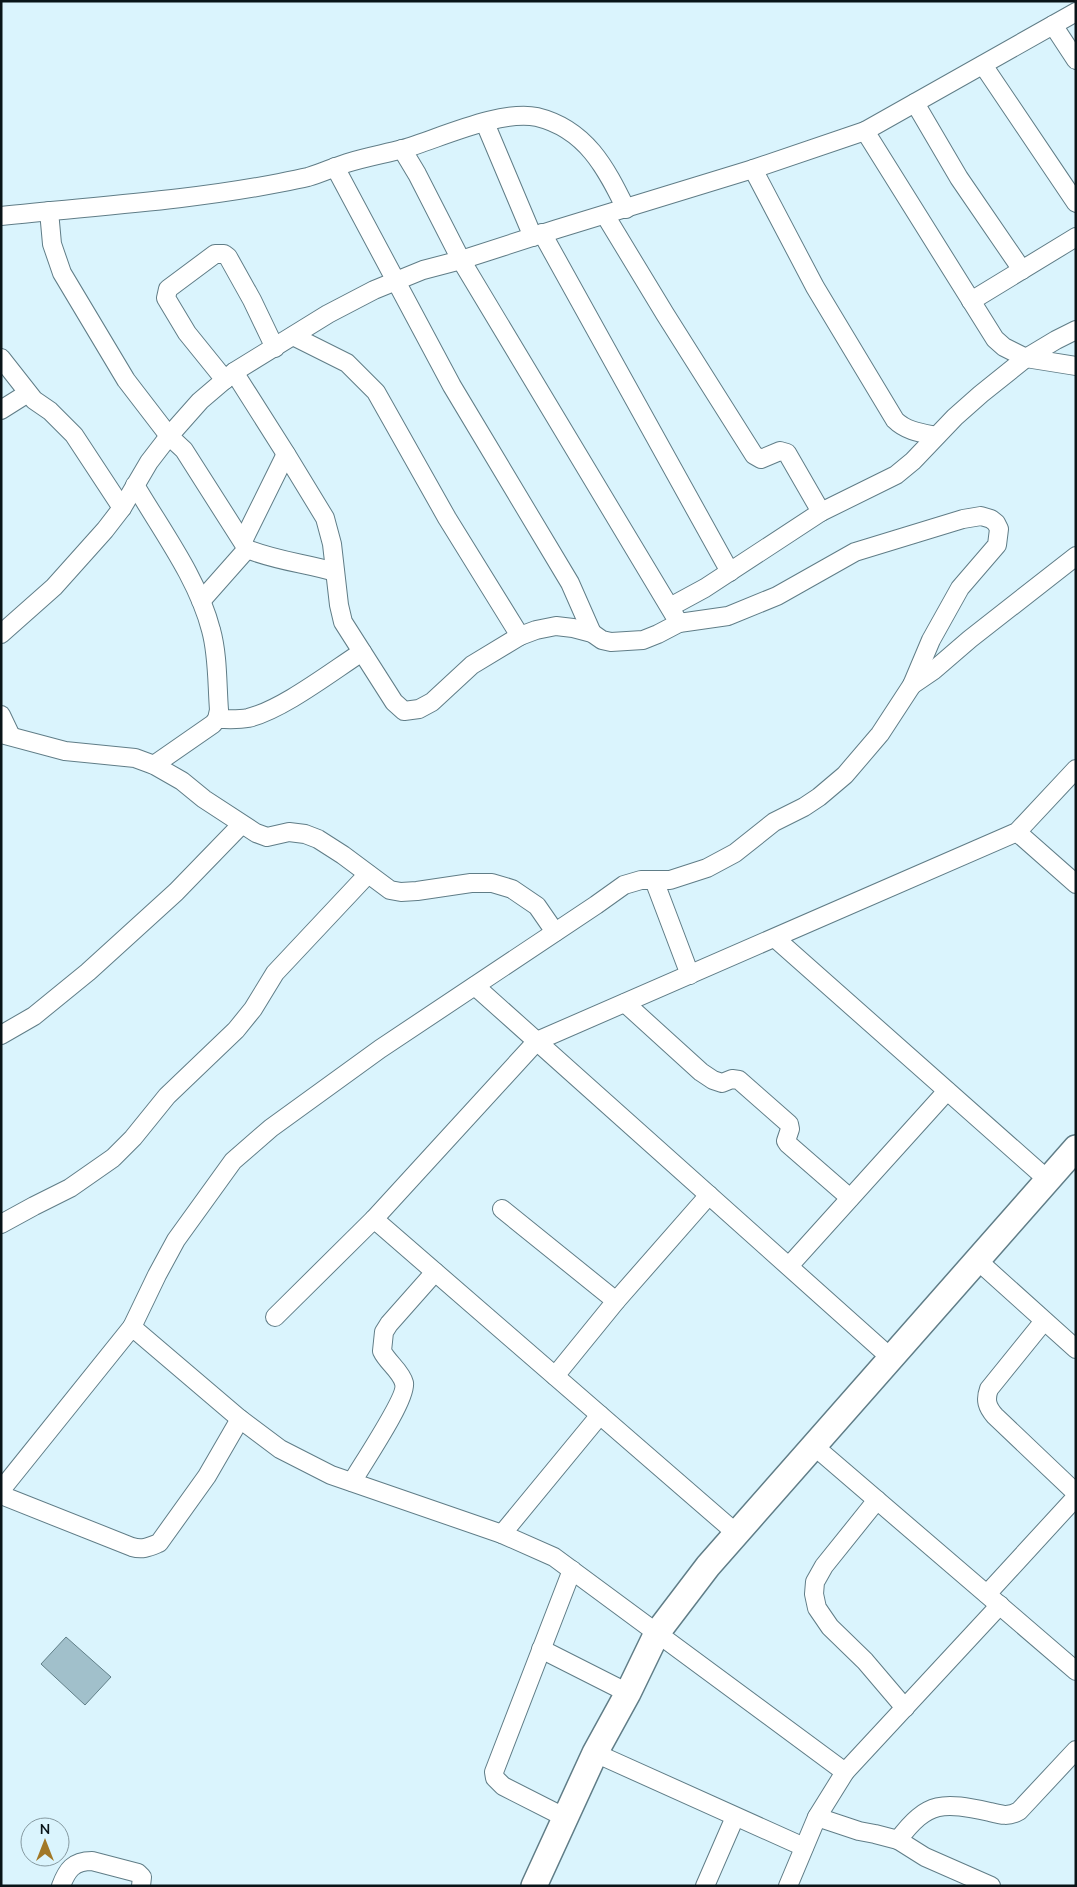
<svg xmlns="http://www.w3.org/2000/svg" width="1077" height="1887" font-family="'Nunito Sans',sans-serif">
<rect width="100%" height="100%" fill="#daf4fd"/>
<!-- building -->
<path fill="#a1c0cb" stroke="#617f88" d="M66 1637 111 1677 85 1705 41 1664Z"/>
<g fill="none" stroke-linecap="round" stroke-linejoin="round">
<!-- street casing -->
<g stroke="#607d87" stroke-width="20">
<g id="street">
<path d="M1076 12 865 131 995 339 1004 347 1026 358 1076 366"/>
<path d="M1053 25 1076 60"/>
<path d="M983 65 1076 203"/>
<path d="M915 103 959 178 1022 270"/>
<path d="M485 123 533 237"/>
<path d="M402 149 417 174 461 260 679 623"/>
<path d="M335 167 452 386 570 583 592 633"/>
<path d="M753 169 815 287 895 420C906 431 921 433 936 436"/>
<path d="M49 211 52 244 62 273 126 380 169 436 184 450 247 549 201 601"/>
<path d="M605 215 665 314 754 455 761 459 780 451 787 453 821 512"/>
<path d="M1 216C94 206 187 201 279 183 289 181 299 179 308 177 322 173 334 167 347 163 366 157 384 154 403 149 438 139 501 109 537 117 586 129 606 168 626 209"/>
<path d="M542 233 730 572"/>
<path d="M971 301 1076 237"/>
<path d="M293 336 347 363 376 392 447 518 520 636"/>
<path d="M1 358 34 400 50 411 74 435 122 508"/>
<path d="M225 380 187 333 166 298 168 289 215 254H224L228 257 252 300 275 348"/>
<path d="M1 410 28 393"/>
<path d="M135 485C162 531 198 579 211 630 218 655 217 684 219 710L217 719 213 724 154 765"/>
<path d="M243 541 286 454"/>
<path d="M247 549C277 561 304 563 335 572"/>
<path d="M670 607 705 588 821 512 896 475 913 461 955 417 981 394 1026 358 1056 340 1076 330"/>
<path d="M1 634 54 587 105 530 122 508 149 462 169 436 200 401 234 372 328 314 374 290 423 270 461 260 557 229 753 169 865 131"/>
<path d="M912 685 934 670 970 639 1076 556"/>
<path d="M1 715 11 736"/>
<path d="M217 719C227 719 238 720 248 718 282 710 331 672 362 652"/>
<path d="M1 734 65 751 135 758 154 765 182 781 204 799 256 833 267 837 289 832 305 834 318 839 343 855 390 890 401 892 417 891 471 883H492L512 889 537 906 555 932"/>
<path d="M1017 832 1076 884"/>
<path d="M654 880 690 975"/>
<path d="M776 939 1048 1180"/>
<path d="M475 986 891 1358"/>
<path d="M625 1003 701 1072 713 1080 722 1083 732 1079 739 1080 789 1124 790 1129 786 1141 788 1144 850 1198"/>
<path d="M1 1035 34 1016 88 972 176 892 241 825"/>
<path d="M502 1209 616 1301"/>
<path d="M374 1219 537 1041 1017 832 1076 769"/>
<path d="M1 1224 34 1206 70 1188 113 1158 133 1138 167 1096 236 1030 253 1009 275 973 368 874"/>
<path d="M977 1260 1076 1349"/>
<path d="M789 1266 947 1091"/>
<path d="M275 1317 374 1219 736 1533"/>
<path d="M1044 1321 989 1389C985 1400 987 1407 995 1416L1076 1493"/>
<path d="M132 1327 157 1275 176 1240 233 1161 271 1128 380 1049 596 905 624 885 641 880H670L707 868 735 853 774 822 804 807 819 797 845 775 880 734 912 685 931 640 960 588 997 545 999 529 996 523 991 519 981 516 963 519 855 552 777 596 728 616 679 623 658 634 643 640 611 642 602 640 592 633 573 628 556 626 536 630 520 636 472 665 432 702 419 709 404 711 394 702 343 622 339 605 332 544 325 518 286 454 234 372"/>
<path d="M555 1376 616 1301 709 1195"/>
<path d="M814 1446 1076 1671"/>
<path d="M352 1482C361 1466 408 1397 404 1383 401 1371 387 1362 382 1351L384 1332 389 1324 435 1272"/>
<path d="M1 1490 132 1327 240 1419 280 1449 331 1475 502 1534 554 1557 845 1772"/>
<path d="M1 1495 132 1547C143 1550 149 1547 159 1543L207 1476 240 1419"/>
<path d="M877 1500 824 1566 815 1582 814 1594 817 1608 830 1627 865 1661 905 1708"/>
<path d="M502 1534 600 1415"/>
<path d="M987 1594 1076 1497"/>
<path d="M541 1649 628 1693"/>
<path d="M595 1753 804 1847"/>
<path d="M817 1817 859 1831 875 1834 898 1840C928 1800 943 1802 990 1812 1001 1815 1009 1817 1019 1811L1076 1750"/>
<path d="M566 1818 503 1786 495 1778 494 1772 572 1570"/>
<path d="M898 1840 925 1857 991 1886"/>
<path d="M61 1886C67 1870 73 1861 92 1861L138 1873 142 1877 141 1886"/>
<path d="M705 1886 735 1817"/>
<path d="M788 1886 817 1817 845 1772 1000 1605"/>
</g>
</g>
<!-- secondary casing -->
<g stroke="#607d87" stroke-width="28">
<path id="secondary" d="M534 1886 595 1753 628 1693 657 1633 708 1566 1076 1148"/>
</g>
<!-- street -->
<use href="#street" stroke="#fff" stroke-width="18"/>
<!-- secondary -->
<use href="#secondary" stroke="#fff" stroke-width="25"/>
</g>
<!-- border -->
<rect width="1077" height="1887" fill="none" stroke="#091418" stroke-width="5"/>
<!-- north arrow -->
<g transform="translate(45 1842)"><circle r="24" fill="#daf4fd" stroke="#869aa1"/>
<path d="M0-4L9 19L0 12L-9 19Z" fill="#a17827"/>
<text y="-8" font-size="14" font-weight="bold" text-anchor="middle" fill="#091418">N</text>
</g>
</svg>
